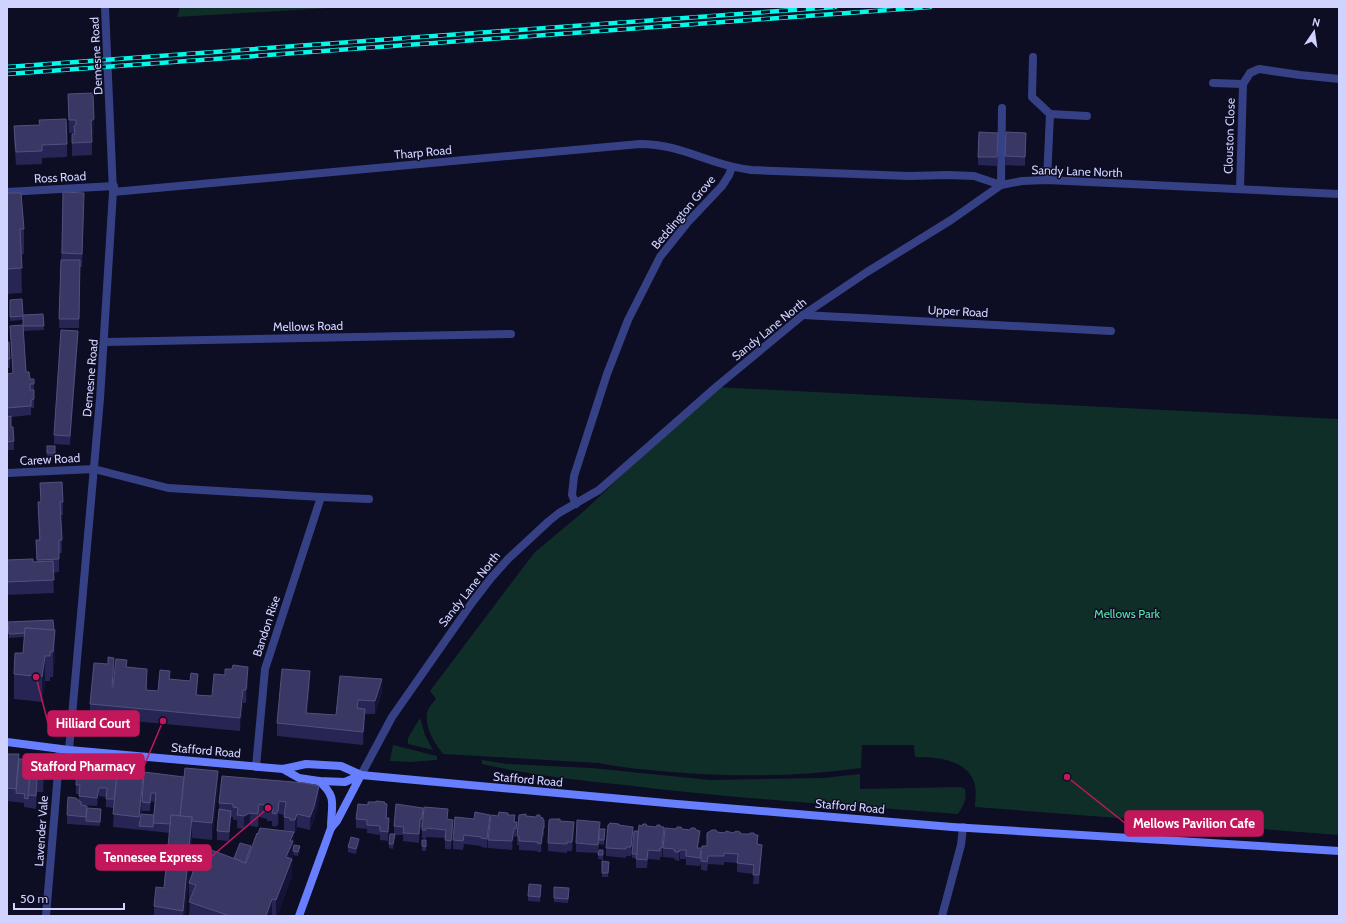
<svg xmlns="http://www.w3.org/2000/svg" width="1346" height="923" font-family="Cabin,sans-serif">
<rect width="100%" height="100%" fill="#0d0d24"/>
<!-- green -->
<g fill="#102e28">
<path d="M180 7H347L177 17Z"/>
<path d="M716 387 1339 419V835L975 807C975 799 977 789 974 782 966 759 936 757 915 757L914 745H862L861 768C798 777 735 777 672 772 648 770 623 768 599 763L443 754C435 744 425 728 427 715 427 708 432 704 436 699L430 691 534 553 584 511Z"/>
<path d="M420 718 425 735 433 750 408 744V738Z"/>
<path d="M393 745 437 756V760L410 762 390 761Z"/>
<path d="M482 760 506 764 592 768 710 780 823 778 860 774V789L961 787 965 789C967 800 963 806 958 814 847 805 736 799 625 785 577 780 529 775 482 764Z"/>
</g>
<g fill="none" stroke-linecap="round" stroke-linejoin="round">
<!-- minor -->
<g stroke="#364185" stroke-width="8">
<path d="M1033 57 1032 97 1050 114"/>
<path d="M1213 83 1243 84"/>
<path d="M1047 180 1050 114 1087 116"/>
<path d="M1001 185 1002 108"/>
<path d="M1240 189 1243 84 1250 73 1259 69 1300 75 1339 79"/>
<path d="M7 192 114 186"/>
<path d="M113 192 640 144C675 144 698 158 730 166 737 168 745 169 752 170L909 176 948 175 974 176 1001 185"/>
<path d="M803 315 1111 331"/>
<path d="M105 342 511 334"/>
<path d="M7 473 94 469 168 488 321 497 265 669 256 767"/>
<path d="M321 497 369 499"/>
<path d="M576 504 572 495 574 476 607 374 628 320 660 257 688 222 722 186 729 175 732 167"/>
<path d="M69 750 100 399 113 192 105 7"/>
<path d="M361 775 392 717 471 604 491 578 509 558 549 521 559 513 599 490 716 387 803 315 867 272 951 220 1001 185 1022 181 1047 180 1339 194"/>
<path d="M46 916 60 749"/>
<path d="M942 916 961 845 963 827"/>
</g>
<!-- secondary -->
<g stroke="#677eff" stroke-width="8">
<path d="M7 742 69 750 283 769 306 764 341 766 361 775 677 804 952 827 1339 851"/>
<path d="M283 769 299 778 319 781 345 782 361 775"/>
<path d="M319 781C338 798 331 804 331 828"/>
<path d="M299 916 331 828 337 821 361 775"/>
</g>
<!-- rail casing -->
<g stroke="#00fbe8" stroke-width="4.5">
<g id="rail">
<path d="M7 67 835 7"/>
<path d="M7 74 930 7"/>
</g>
</g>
<!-- rail -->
<use href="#rail" stroke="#0d0d24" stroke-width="3" stroke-dasharray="9" stroke-linecap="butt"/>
</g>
<!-- wall -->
<g fill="#272553" fill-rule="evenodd">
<path d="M68 94 94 132 92 134V155L72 156V134H74V133H69Z"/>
<path d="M14 126 67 144V157L42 158V164L16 165 14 139Z"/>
<path d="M1006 132 1026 133 1025 166 1005 165Z"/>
<path d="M998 133 997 166 978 165V157Z"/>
<path d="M63 192 84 206 82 267H80L79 328H59Z"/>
<path d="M7 193 24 229V254H21L22 293 7 294Z"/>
<path d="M10 300 23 315 43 314 44 330 23 331 26 372 30 379H34V408H31V415L11 417V427L14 441V450H7V374L13 373 10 326 23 325V320L10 321Z"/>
<path d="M78 339 70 445 54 444V435Z"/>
<path d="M7 342 10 359V368H7Z"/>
<rect x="47" y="446" width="8" height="12"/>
<path d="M40 483 63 502V515H61L62 553H59V572L53 573 54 593 7 595V560L37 562 36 540H39L38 502H41Z"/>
<path d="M53 620 55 655 53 677H50V681H45L42 702 14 699V674L23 653 24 637 9 638 8 622Z"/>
<path d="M108 664 114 671 113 687 127 667 147 682V690L158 691 170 679 198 687 197 695 212 696 248 680 246 703H243L240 731 90 717V704Z"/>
<path d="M340 676 382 692 375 714H365V722L363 745 277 736V723L310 684 307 713 336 715Z"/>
<path d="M7 754 46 769 43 792H37L36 809 24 807V803L7 801Z"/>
<path d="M144 772 218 788 212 840 192 838 191 853 198 857V864L200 865 234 858 251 851 290 831 284 830V815L279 814 278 825H277L276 827 272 826V821H267V819L259 817 258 827 250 826 244 829 237 828V820H233V817H231L229 841 217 840V831L219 809V803L319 800 314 820 310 830 297 827 295 833H294V846L300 851 298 856 293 855V859L292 863V876L277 916H189L190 900H189V883L193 871H190V867L185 916H154V906L164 888 170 833 113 827 114 808 106 807V797L99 796 97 806 82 805 87 809 101 814 100 826 67 824V815L79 801V794H76V785ZM151 801 155 802 154 815 141 814 142 807V811H150Z"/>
<path d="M385 803 387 812V818L389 827 388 841 380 840V835L367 833V829L356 828V819L368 805Z"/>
<path d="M508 815 515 822 517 830 516 837H514L512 850 488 848V840L487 848 481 847V846L464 844 463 850 453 849V840L474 819 490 824 498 816Z"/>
<path d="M423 816 422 828H420L419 843 403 841V835H395L393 849 389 848V844L394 834V826Z"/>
<path d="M526 816 543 820 544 828V837L543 836 541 852H537V851L519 850V845H517V836Z"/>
<path d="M448 819 453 829 451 849H445V838L426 837V839L422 838V830Z"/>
<path d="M560 821 574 831 572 851H567V853L548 851V843Z"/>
<path d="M619 825 633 835 631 856H626V858L606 856V848Z"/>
<path d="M647 826 664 836 662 857H660V860L648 859 647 868H636V858H632V854L638 841Z"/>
<path d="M600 829 605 834 604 845 599 844 598 853 576 852V843Z"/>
<path d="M676 829H682L700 840 698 848H702L707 846 717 832 741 834 758 844 762 853 759 884H753L754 874 737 872V863L724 862V865L708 864 707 871 701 870V863L700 866 686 865V859H680L679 861 675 860 674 858 663 857V848Z"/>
<path d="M359 843 356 854 348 852V847Z"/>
<path d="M426 844V851H422V846Z"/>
<path d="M599 850H603V860L598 859Z"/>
<path d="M609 866 608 877H602V873Z"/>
<path d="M541 889 540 902 528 901V896Z"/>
<path d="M569 893 568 903 554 902V898Z"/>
</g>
<!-- shaded-wall -->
<g fill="#151438">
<path d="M94 119V132L91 134V121Z"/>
<path d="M84 193V206L82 267V254Z"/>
<path d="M78 331V339L70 445V436Z"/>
<path d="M55 630V655L53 677V652Z"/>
<path d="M45 656V681L42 702V677Z"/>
<path d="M114 658V671L112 700V687Z"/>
<path d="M248 667V680L246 703V690Z"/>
<path d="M310 671V684L306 726V713Z"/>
<path d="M198 674V687L196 708V695Z"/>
<path d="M382 679V692L375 714V701Z"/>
<path d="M243 690V703L240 731V718Z"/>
<path d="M365 709V722L363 745V732Z"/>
<path d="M46 756V769L43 792V779Z"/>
<path d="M144 768V781L139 826V817Z"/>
<path d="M218 771V788L212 840V823Z"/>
<path d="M37 779V792L36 809V796Z"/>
<path d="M319 786V800L314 820 310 830V817Z"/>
<path d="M99 788V796L97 806V798Z"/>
<path d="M151 793V801L150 811V803Z"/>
<path d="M279 801V814L278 825V812Z"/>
<path d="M259 804V817L258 827V814Z"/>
<path d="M423 808V816L422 828V819Z"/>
<path d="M231 811V819L229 841V832Z"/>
<path d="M250 813V826L244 829V816Z"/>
<path d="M297 814V827L295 833V820Z"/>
<path d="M490 815V824L487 848V839Z"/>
<path d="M192 817V842L185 916H183Z"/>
<path d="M389 818V827L388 841V832Z"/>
<path d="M420 819V828L419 843V834Z"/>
<path d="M453 820V829L451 849V841Z"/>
<path d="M574 822V831L572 851V842Z"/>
<path d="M633 827V835L631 856V847Z"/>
<path d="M664 827V836L662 857V848Z"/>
<path d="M514 828V837L512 850V841Z"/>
<path d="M543 828V836L541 852V844Z"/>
<path d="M700 831V840L697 856V848Z"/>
<path d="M294 832V849L293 859 292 863V876L277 916H276V900L290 841Z"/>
<path d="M359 839V843L356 854V849Z"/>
<path d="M762 845V853L759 884V875Z"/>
<path d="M251 846V851L244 870V866Z"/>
<path d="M300 846V851L298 856V852Z"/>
<path d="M680 850V859L679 861V852Z"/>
<path d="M272 899V916H266Z"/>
</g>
<!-- building -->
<g fill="#393865" stroke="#51507e">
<path d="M93 93 94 119 91 121 92 142 72 143V134H75L74 126 76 125V120H69L68 94Z"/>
<path d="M66 119 67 144 42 145V151L16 152 14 126 40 125 39 120Z"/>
<path d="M979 132 998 133 997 157H978Z"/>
<path d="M1006 132 1026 133 1025 157 1005 156Z"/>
<path d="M63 192 84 193 82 254 62 253Z"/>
<path d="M7 193H21L24 229H20L22 268 7 269Z"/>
<path d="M61 260H80L79 319H59Z"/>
<path d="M22 299 23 315 43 314 44 326H23V316L10 317V300Z"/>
<path d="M23 325 26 372H29L30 379H34V384H30V390H34V399L31 400V406L7 408V374L13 373 10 326Z"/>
<path d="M61 330 78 331 70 436 54 435Z"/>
<path d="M7 342H9L10 359H7Z"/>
<path d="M11 416V427H13L14 441 7 442V417Z"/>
<rect x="47" y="446" width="8" height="7"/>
<path d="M62 482 63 502H60L62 540H59V559L37 560 36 540H40L38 502H41L40 483Z"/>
<path d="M33 559V562L53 561 54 580 7 582V560Z"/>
<path d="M53 620 54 630 25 628V633L9 634 8 622Z"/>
<path d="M25 628 55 630 53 652H50V656H45L42 677 14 674 15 653H23Z"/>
<path d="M108 657 114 658 112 687H113L116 659 127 660 126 667 147 669 146 690 158 691 160 670 170 671 169 679 190 681 191 673 198 674 196 695 212 696 214 674 225 675V669H232L233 665 248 667 246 690H243L240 718 90 704 94 663 108 664Z"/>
<path d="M282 669 310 671 306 713 336 715 340 676 382 679 375 701 358 700 357 708 365 709 363 732 277 723Z"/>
<path d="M7 754H19L16 789 7 788Z"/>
<path d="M32 755 46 756 43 779H37L36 796 28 795Z"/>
<path d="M19 759H31L28 799 24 798 25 794 16 793Z"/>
<path d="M77 765 118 770 114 799H106L107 788H99L97 798 79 796 80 785H76Z"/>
<path d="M118 765 144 768 139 817 113 814Z"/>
<path d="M185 768 218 771 212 823 192 821V817L180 816Z"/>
<path d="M144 772 184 777 180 816 171 815V824L153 823 156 793H151L150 803 142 802Z"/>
<path d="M222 776 305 783 319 786 314 807 310 817 297 814 295 820H290V818L284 817 286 802 279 801 278 812H277L276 814 272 813 273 808H267L268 806 259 804 258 814 250 813 244 816 237 815 238 808 233 807V804L219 803Z"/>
<path d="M68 797 76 798 81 802V805L87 806 86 817 67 815Z"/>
<path d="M376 801 385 802 384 803 387 804 386 818H389L388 832 380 831V826L367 825V820L356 819 358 804 368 805V802H376Z"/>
<path d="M396 804 423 808 422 819H420L419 834 403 833 404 827 394 826Z"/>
<path d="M424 807 448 809 447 819 453 820 451 841 445 840 446 830 426 828V830H422Z"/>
<path d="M87 808 101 809 100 822 86 821Z"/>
<path d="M219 809 231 811 229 832 217 831Z"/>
<path d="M475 812 490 815 487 839 481 838V837L464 835 463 841 453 840 455 817 474 819Z"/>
<path d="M499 812 508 813V815H515L514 822H517L516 829 514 828 512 841 488 840 491 815 498 816Z"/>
<path d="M141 814 154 815 153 827 139 826Z"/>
<path d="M526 814V816L536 817 537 815H540V817L543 818V820H544V828H543L541 844 537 843 538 842 519 841V836H517L519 815Z"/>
<path d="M171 815 192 817 183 911 154 906 156 887 164 888Z"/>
<path d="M551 819H560V821L574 822 572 842H567V844L548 843 549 820Z"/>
<path d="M577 820 600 822 598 845 576 843Z"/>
<path d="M610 823 619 824V825L633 827 631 847H626V849L606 848 608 825Z"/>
<path d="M643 824H646L647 826 656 827 657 825H660L661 827H664L662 848H660V851L648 850 647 860 636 859 639 825 642 826Z"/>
<path d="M677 827H681L682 829 690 830 691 828H695L696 830 700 831 697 848H702V846H707V833L712 830H716L717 832 725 833 726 831 733 833 736 831 740 832 741 834H750V833H754L755 835H758L757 844 762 845 759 875H753L754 865 737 863 738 854 724 853V856H708L707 862 701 861V850L700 858 686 856V850H680L679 852H675L674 849 663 848 665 828 676 829Z"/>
<path d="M260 828 294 832 290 841H293L286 857 292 859 276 900 272 899 266 916H227V915L189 902 196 885 189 883 196 863 200 865 206 848 246 863 257 833 258 834Z"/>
<path d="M599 829H605L604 840H599Z"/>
<path d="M634 831H638L637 854H632Z"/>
<path d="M390 834H395L393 844H389Z"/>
<path d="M351 837 359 839 356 849 348 847Z"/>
<path d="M422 840H426V847L422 846Z"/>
<path d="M240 843 251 846 245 863 234 858Z"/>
<path d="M294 845 300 846 298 852 293 851Z"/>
<path d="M599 850H603V855H598Z"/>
<path d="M602 861 609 862 608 873H602Z"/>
<path d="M529 884 541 885 540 897 528 896Z"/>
<path d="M554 887 569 888 568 899 554 898Z"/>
</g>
<g text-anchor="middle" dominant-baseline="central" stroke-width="3" stroke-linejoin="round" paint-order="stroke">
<!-- street labels -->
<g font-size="12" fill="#d0d3ff" stroke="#0d0d24">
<text transform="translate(96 56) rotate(-93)">Demesne Road</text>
<text transform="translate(1229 136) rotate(-88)">Clouston Close</text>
<text transform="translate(423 152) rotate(-5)">Tharp Road</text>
<text transform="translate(1077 171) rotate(2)">Sandy Lane North</text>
<text transform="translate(60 177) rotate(-3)">Ross Road</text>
<text transform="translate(683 212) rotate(-50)">Beddington Grove</text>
<text transform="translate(958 311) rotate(3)">Upper Road</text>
<text transform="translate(308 326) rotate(-1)">Mellows Road</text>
<text transform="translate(769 329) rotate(-39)">Sandy Lane North</text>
<text transform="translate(90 378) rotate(-85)">Demesne Road</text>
<text transform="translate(50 459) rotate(-3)">Carew Road</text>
<text transform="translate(469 589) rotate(-52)">Sandy Lane North</text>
<text transform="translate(266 626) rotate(-72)">Bandon Rise</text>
<text transform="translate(206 750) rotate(5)">Stafford Road</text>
<text transform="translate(528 779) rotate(5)">Stafford Road</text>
<text transform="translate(850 806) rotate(5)">Stafford Road</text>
<text transform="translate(41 831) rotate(-86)">Lavender Vale</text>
</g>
<!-- park labels -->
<g font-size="12" fill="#57e4a8" stroke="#0d0d24">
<text x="1127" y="613">Mellows Park</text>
</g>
</g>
<!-- callouts -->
<path fill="none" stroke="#c2185b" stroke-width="1.5" d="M36 677L48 723M163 721L144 766M1067 777L1125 823M268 808L211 857"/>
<g fill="#c2185b" stroke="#0d0d24" stroke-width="1.5">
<circle cx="36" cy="677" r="4"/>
<circle cx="163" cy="721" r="4"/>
<circle cx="1067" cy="777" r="4"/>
<circle cx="268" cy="808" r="4"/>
</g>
<g fill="#c2185b" stroke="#c2185b" stroke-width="1.5">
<rect x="48" y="711" width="91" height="25" rx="4"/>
<rect x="23" y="754" width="121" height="25" rx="4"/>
<rect x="1125" y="811" width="138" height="25" rx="4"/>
<rect x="96" y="845" width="115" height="25" rx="4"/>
</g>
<g font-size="13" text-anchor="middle" font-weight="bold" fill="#fff">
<text x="93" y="728">Hilliard Court</text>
<text x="83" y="771">Stafford Pharmacy</text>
<text x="1194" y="828">Mellows Pavilion Cafe</text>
<text x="153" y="862">Tennesee Express</text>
</g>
<!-- border -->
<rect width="1346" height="923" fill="none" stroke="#d0d3ff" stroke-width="16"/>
<!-- north arrow -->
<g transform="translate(1314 32) rotate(13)" stroke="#0d0d24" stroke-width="3" paint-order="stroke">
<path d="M0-3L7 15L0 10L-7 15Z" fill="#d0d3ff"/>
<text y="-6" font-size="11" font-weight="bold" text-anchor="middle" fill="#d0d3ff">N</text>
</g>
<!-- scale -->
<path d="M14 903v6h110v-6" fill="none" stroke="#d0d3ff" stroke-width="2"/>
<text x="20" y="903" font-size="12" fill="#d0d3ff" stroke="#0d0d24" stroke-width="3" paint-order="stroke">50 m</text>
</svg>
